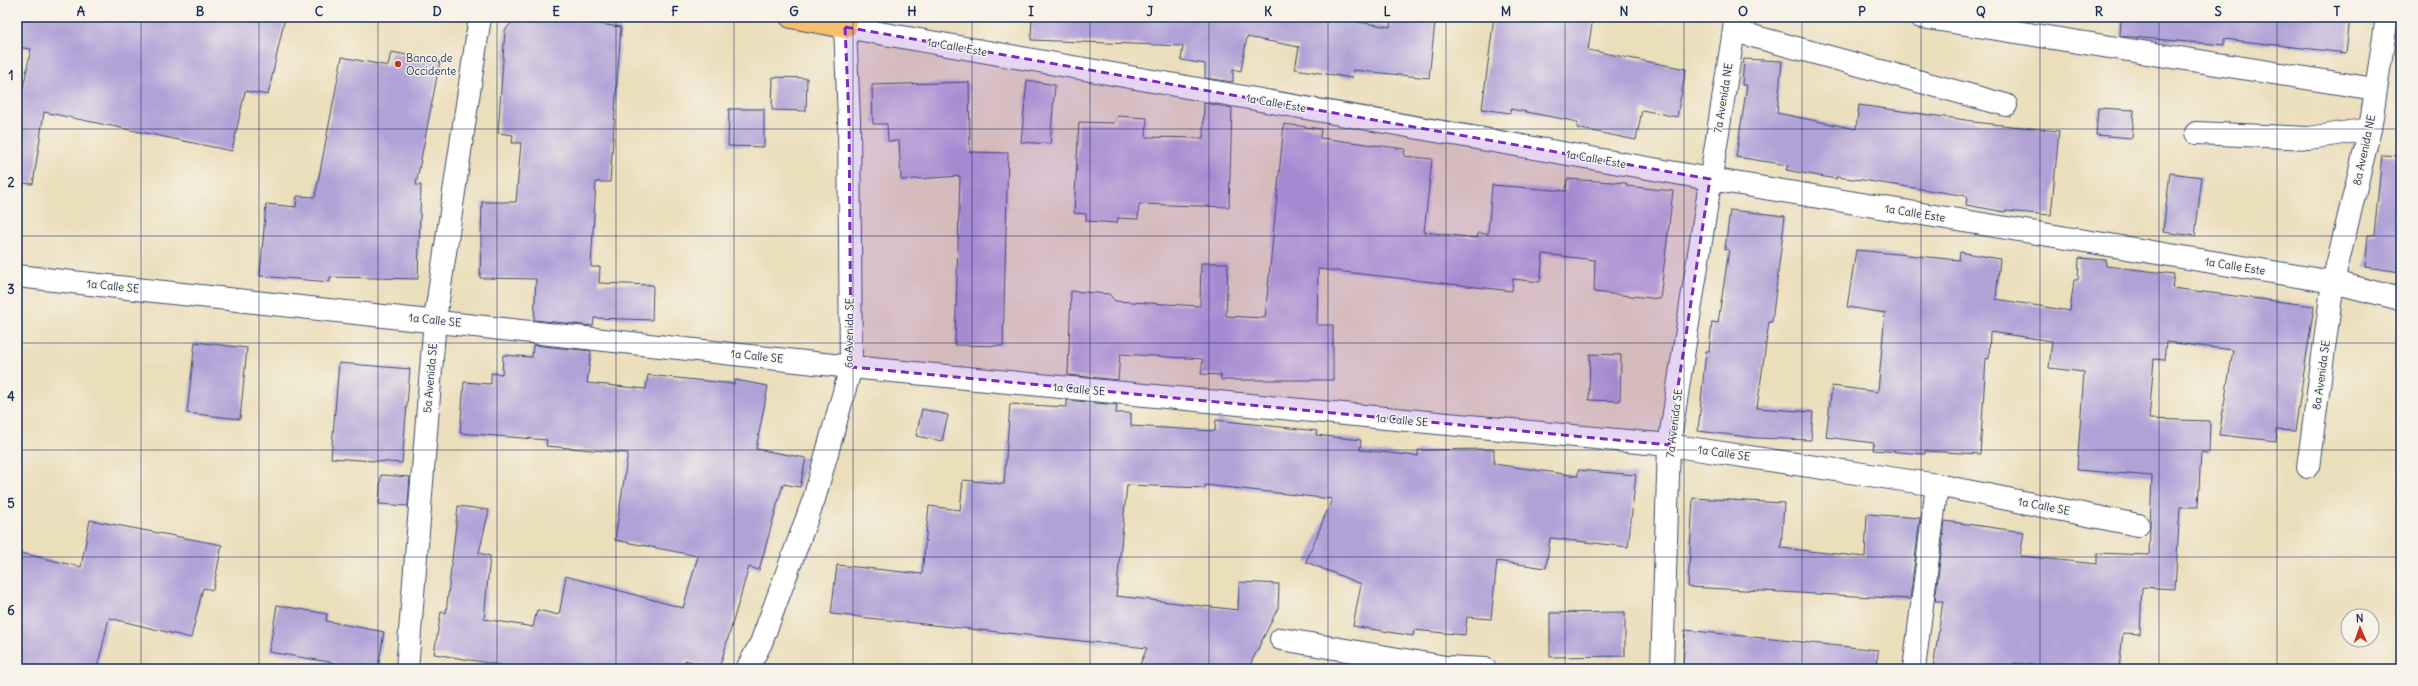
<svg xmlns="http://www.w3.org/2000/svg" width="2418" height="686" font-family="Delius,sans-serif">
<rect width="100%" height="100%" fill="#f7f3e8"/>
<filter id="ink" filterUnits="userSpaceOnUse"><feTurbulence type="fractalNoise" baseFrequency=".025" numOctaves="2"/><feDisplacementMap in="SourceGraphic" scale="8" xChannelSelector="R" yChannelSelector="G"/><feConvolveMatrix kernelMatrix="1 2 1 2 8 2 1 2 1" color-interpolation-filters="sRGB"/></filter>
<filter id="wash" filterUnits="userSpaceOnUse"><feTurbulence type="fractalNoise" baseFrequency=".012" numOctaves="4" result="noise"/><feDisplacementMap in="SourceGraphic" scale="16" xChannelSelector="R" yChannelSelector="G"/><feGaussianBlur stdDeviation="0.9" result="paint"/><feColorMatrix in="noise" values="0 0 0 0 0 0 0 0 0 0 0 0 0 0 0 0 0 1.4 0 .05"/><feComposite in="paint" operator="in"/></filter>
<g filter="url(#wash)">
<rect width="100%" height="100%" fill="#ebdebb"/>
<g id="blocks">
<!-- building -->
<g fill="#b0a2d7">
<path d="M17 17H285L268 95 245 91 232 151 44 112 33 184 17 183V118L31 49 17 47Z"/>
<path d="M517 17H547L621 27 610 182H596L591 267H600L599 283 653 285 652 320 594 318 593 326 534 320 536 279 480 278 482 202H516L521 143H512L513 135 498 133 505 30Z"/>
<path d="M1032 17H1327L1390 27 1391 18 1435 22 1429 78 1353 70 1352 78 1295 69 1299 47 1247 37 1241 71 1233 69V82L1205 78V64L1181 60 1183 46 1031 40Z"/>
<path d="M1494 17H1593L1588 50 1686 69 1677 117 1642 110 1636 140 1577 128 1578 122 1511 109 1510 113 1482 109Z"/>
<path d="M2121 17H2350L2346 53 2224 39V45L2120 36Z"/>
<path d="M391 52 440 61 416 185H421L418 279 330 277V282L260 276 266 204 296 207 297 196 315 197 342 57 388 66Z"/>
<path d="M1744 59 1782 61 1777 113 1856 129 1859 105 1973 121V122L2059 131 2051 215 2005 211V212L1966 205 1967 196 1862 180 1836 177V179L1786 170 1788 165 1736 157 1747 85H1742Z"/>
<path d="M773 77 807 78 806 111 772 110Z"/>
<path d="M1027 80 1055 85 1050 144 1021 142Z"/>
<path d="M969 82 970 152 1008 153 1003 346 955 345 960 176 901 180 899 141H888L887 124H873L872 85Z"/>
<path d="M1204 103 1232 108 1229 207 1139 204 1138 219 1118 218 1117 223 1086 221V214L1074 213 1079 122 1114 123 1118 116 1147 118 1146 137 1203 138Z"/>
<path d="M2098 108 2134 110 2132 138 2096 135Z"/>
<path d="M729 109H764V147L728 146Z"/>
<path d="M1284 124 1321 129 1320 138 1405 149 1404 156 1432 159 1424 232 1477 238 1478 233 1488 234 1492 185 1566 191 1567 179 1627 183 1626 186 1673 191 1660 299 1594 292 1595 260 1543 254 1540 282 1513 279 1512 291 1318 269 1317 325H1333V380H1221V375L1201 374 1203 359 1120 354 1118 380 1068 375 1071 291 1109 294 1115 301 1200 306 1201 263H1228L1226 316 1265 318Z"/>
<path d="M2382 155 2401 156V272L2365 267 2368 235H2374Z"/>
<path d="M2170 173 2202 177 2195 236 2163 232Z"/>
<path d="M1730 210 1785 216 1772 322H1769L1757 408 1813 412 1811 440 1756 438 1698 431 1706 351H1709L1712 322 1718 323 1729 250 1725 249Z"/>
<path d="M1856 250 1959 260 1960 252 2000 259 1996 299 2070 311 2074 280H2078L2079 258 2106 260V266L2174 274 2172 288 2314 306 2295 431 2277 430 2276 441 2219 435 2233 350 2166 342 2164 360 2154 359 2149 419 2210 421 2209 453 2201 452 2198 507H2180L2175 589 2142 587 2140 634 2123 633 2119 669H2065L2014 663V669H1933L1943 601H1935L1945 521 2024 532 2020 556 2097 564V553L2149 555 2152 476 2077 470 2084 372 2049 368 2052 341 1990 332 1989 359 1986 358 1980 454 1925 451V454L1873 450 1874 443 1826 437 1832 386 1878 392 1885 313 1847 307Z"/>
<path d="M195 342 247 348 240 419 187 413Z"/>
<path d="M533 345 591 351 587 383 646 389 648 375 734 384 735 380 768 386 756 449 806 458 800 487 783 484 759 570 749 567 719 669 685 660 684 669H524L434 654 441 612 446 613 458 506 489 510 479 553 490 556 484 619 533 627 537 610 559 615 566 576 683 608 698 556 615 540 628 453 546 446 547 440 460 433 464 382 491 384V373L502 374 503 355 532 357Z"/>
<path d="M1590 354 1621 355 1620 401 1589 400Z"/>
<path d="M339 363 410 369 402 463 331 458Z"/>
<path d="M1067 400 1117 405 1116 413H1131V426L1215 431 1216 420 1317 431 1316 435 1361 440 1360 450 1418 456V450L1494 449V464L1578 476V470L1636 475 1628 547 1550 538 1546 568 1497 561 1491 619 1467 617 1465 635 1414 630 1413 636 1353 626 1361 584 1306 562 1332 499 1205 485V488L1127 485 1116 596 1238 610 1239 582 1279 584 1278 608 1248 669H1138L1147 648 831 614 837 565 922 574 929 506 960 510 963 480 1004 484 1010 404 1067 407Z"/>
<path d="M922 409 948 415 942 441 916 436Z"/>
<path d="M381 475 410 477 408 506 379 504Z"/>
<path d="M1693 498 1784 503 1781 548 1865 557 1867 514 1920 518 1910 599 1688 587Z"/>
<path d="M90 520 222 545 213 590 203 588 191 638 109 618 97 669H17V552L81 567Z"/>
<path d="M277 605 327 614 326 621 384 632 378 669H358L340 666 341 664 269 652Z"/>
<path d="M1625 612V656L1550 657V613Z"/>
<path d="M1685 630 1878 650 1877 669H1683Z"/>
</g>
</g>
</g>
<g filter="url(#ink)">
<use href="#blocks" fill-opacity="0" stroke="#3a496c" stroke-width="1"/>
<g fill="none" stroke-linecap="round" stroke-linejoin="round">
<!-- minor casing -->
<g stroke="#3a496c" stroke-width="24">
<g id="minor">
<path d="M1921 17 2375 89"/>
<path d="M1734 31 2006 105"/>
<path d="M2196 133 2309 138 2370 129"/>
<path d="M17 276 851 367 1669 445 1937 485 2138 525"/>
<path d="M2308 467 2333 282 2370 129 2387 17"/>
<path d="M1281 639 1446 667 1485 669"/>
<path d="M407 669 435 320 480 17"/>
<path d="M747 669 761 643 814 499 851 367 849 118 845 27 1710 179 2333 282 2401 299"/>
<path d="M1662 669 1669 445 1736 17"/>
<path d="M1914 669 1937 485"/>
</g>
</g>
<!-- major casing -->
<g stroke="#3a496c" stroke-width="24">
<path id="major" d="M791 17 845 27 847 17"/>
</g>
<!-- minor -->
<use href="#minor" stroke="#fff" stroke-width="22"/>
<!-- major -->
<use href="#major" stroke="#f9bf6d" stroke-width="22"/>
</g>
</g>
<!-- marked area -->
<path fill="#7b2cbf" fill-opacity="0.2" stroke="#7b2cbf" stroke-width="3" stroke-dasharray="8 5" stroke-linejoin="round" d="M845 27 1710 179 1669 445 851 367 849 118Z"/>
<!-- grid -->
<path fill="none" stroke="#1b2f5e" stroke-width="1" stroke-opacity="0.55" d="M141 17V669M259 17V669M378 17V669M497 17V669M616 17V669M734 17V669M853 17V669M972 17V669M1090 17V669M1209 17V669M1328 17V669M1446 17V669M1565 17V669M1684 17V669M1802 17V669M1921 17V669M2040 17V669M2159 17V669M2277 17V669M17 129H2401M17 236H2401M17 343H2401M17 450H2401M17 557H2401"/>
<!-- markers -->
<circle fill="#c8321e" stroke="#f7f3e8" stroke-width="1.5" cx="398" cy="64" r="4"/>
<g text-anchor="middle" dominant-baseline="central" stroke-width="3" stroke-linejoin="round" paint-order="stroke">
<!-- street labels -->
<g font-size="11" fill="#1b2f5e" stroke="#f7f3e8">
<text transform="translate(957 47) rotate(10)">1a Calle Este</text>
<text transform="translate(1723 98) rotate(-81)">7a Avenida NE</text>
<text transform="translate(1276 103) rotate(10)">1a Calle Este</text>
<text transform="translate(2364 150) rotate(-78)">8a Avenida NE</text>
<text transform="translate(1596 159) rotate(10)">1a Calle Este</text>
<text transform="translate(1915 213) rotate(9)">1a Calle Este</text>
<text transform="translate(2235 266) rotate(9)">1a Calle Este</text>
<text transform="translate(113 286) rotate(6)">1a Calle SE</text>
<text transform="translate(435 320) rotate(6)">1a Calle SE</text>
<text transform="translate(849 333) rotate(-89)">6a Avenida SE</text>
<text transform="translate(757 356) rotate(6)">1a Calle SE</text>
<text transform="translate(2321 375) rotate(-82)">8a Avenida SE</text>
<text transform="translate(430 378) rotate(-85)">5a Avenida SE</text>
<text transform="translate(1079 389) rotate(5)">1a Calle SE</text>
<text transform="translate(1402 420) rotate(5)">1a Calle SE</text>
<text transform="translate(1674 423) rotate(-83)">7a Avenida SE</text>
<text transform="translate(1724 453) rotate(8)">1a Calle SE</text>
<text transform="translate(2044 506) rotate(11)">1a Calle SE</text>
</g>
<!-- poi labels -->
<g font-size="11" fill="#1b2f5e" stroke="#f7f3e8" text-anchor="start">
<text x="406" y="58">Banco de<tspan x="406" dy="13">Occidente</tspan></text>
</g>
</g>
<!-- margin -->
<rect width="2418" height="686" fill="none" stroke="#f7f3e8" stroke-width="44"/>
<!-- north arrow -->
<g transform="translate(2360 628) rotate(358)"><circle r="19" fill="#f7f3e8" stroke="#9fa5b1"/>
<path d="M0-3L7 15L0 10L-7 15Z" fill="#c8321e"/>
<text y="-6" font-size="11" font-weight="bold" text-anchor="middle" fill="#1b2f5e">N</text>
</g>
<rect x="22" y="22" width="2374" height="642" fill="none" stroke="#1b2f5e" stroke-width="1.5"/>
<g font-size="13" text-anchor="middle" font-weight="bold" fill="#1b2f5e">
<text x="81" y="16">A</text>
<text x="200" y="16">B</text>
<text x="319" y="16">C</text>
<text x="437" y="16">D</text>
<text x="556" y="16">E</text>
<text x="675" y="16">F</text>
<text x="794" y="16">G</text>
<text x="912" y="16">H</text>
<text x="1031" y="16">I</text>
<text x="1150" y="16">J</text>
<text x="1268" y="16">K</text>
<text x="1387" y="16">L</text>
<text x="1506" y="16">M</text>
<text x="1624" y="16">N</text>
<text x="1743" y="16">O</text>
<text x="1862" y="16">P</text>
<text x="1981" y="16">Q</text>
<text x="2099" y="16">R</text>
<text x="2218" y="16">S</text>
<text x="2337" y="16">T</text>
<text x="11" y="80">1</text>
<text x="11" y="187">2</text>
<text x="11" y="294">3</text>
<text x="11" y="401">4</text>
<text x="11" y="508">5</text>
<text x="11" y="615">6</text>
</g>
</svg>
